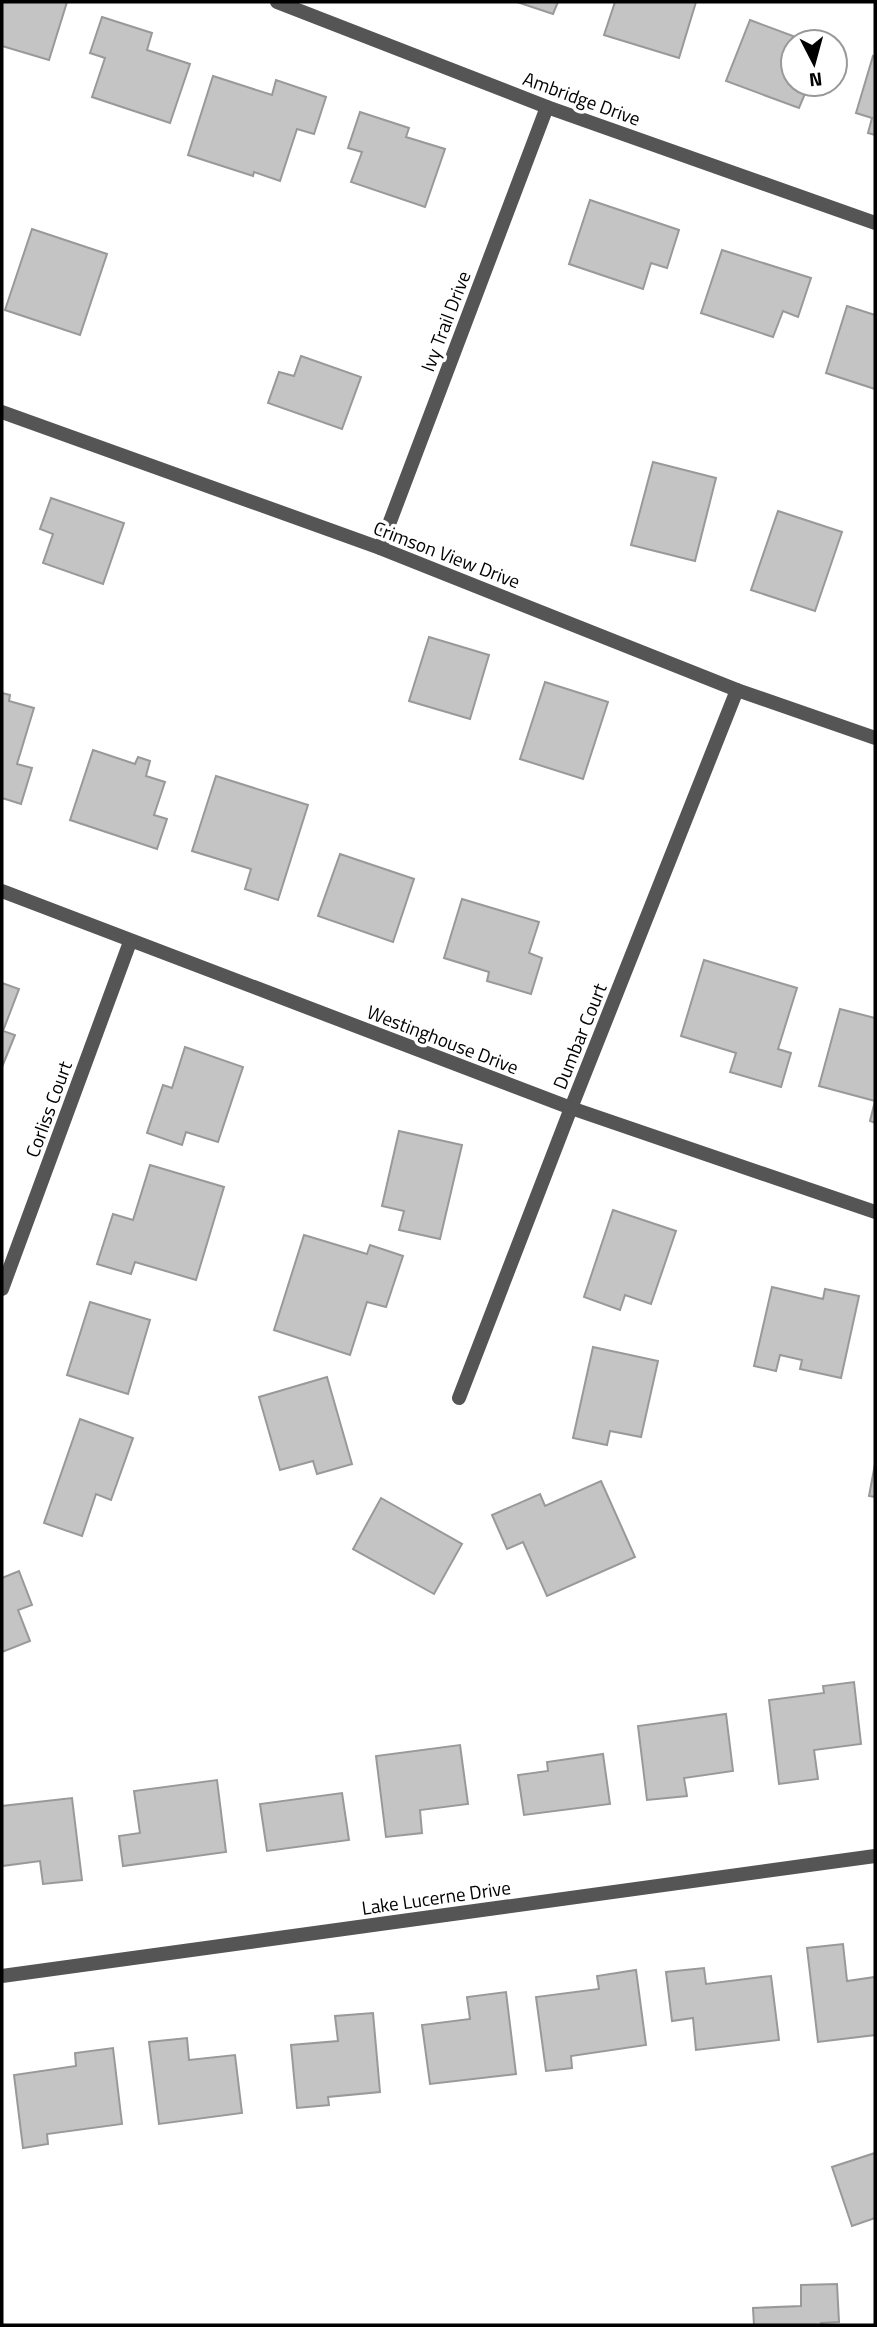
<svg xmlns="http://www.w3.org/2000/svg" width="877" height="2327" font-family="'Titillium Web',sans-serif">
<rect width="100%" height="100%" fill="#fff"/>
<!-- building -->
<g fill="#c4c4c4" stroke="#999" stroke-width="2">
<path d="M2 2H67L49 60 2 46Z"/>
<path d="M517 2H558L553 14Z"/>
<path d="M615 2H696L679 58 604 35Z"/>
<path d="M102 17 152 33 147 50 190 64 170 123 92 97 105 58 90 53Z"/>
<path d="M750 20 809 42H793V84H809L799 108 726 81Z"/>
<path d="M873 56 875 57V135L868 133 872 118 856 113Z"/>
<path d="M213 76 272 95 276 80 326 97 314 134 297 129 280 181 254 172 253 176 188 155Z"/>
<path d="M360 112 409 128 406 137 445 149 425 207 351 182 362 152 348 148Z"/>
<path d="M590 200 679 230 667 268 651 263 643 289 569 264Z"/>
<path d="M32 229 107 254 80 335 5 310Z"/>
<path d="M722 250 811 278 798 317 783 311 773 337 701 313Z"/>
<path d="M847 306 875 315V389L826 373Z"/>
<path d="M301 356 361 377 342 429 268 403 279 372 294 376Z"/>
<path d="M653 462 716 478 695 561 631 545Z"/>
<path d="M51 498 124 523 103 584 43 563 53 534 40 529Z"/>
<path d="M778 511 842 532 815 611 751 590Z"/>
<path d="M429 637 489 655 470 719 409 701Z"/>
<path d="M545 682 608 702 583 779 520 759Z"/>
<path d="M2 693 10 695 9 701 34 708 17 764 32 768 21 804 2 798Z"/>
<path d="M93 750 135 764 138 757 150 761 146 776 165 782 154 815 167 819 157 849 70 820Z"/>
<path d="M216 776 308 805 278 900 245 889 251 869 192 851Z"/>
<path d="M340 854 414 879 393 942 318 916Z"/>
<path d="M462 899 539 922 529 953 542 958 531 994 487 981 489 972 444 958Z"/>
<path d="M704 960 797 988 778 1049 791 1053 781 1087 730 1072 736 1053 681 1036Z"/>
<path d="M2 983 19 989 3 1031 15 1035 2 1067Z"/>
<path d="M840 1009 875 1018V1123L870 1121 875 1101 819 1086Z"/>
<path d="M185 1047 243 1067 218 1142 186 1132 182 1145 147 1133 163 1085 172 1088Z"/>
<path d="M399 1131 462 1145 440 1239 399 1230 404 1211 382 1206Z"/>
<path d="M150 1165 224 1187 196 1280 135 1262 131 1274 97 1264 113 1214 133 1220Z"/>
<path d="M613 1210 676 1231 651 1304 625 1295 620 1310 584 1297Z"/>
<path d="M304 1235 367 1254 370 1245 403 1256 386 1307 367 1302 350 1355 274 1330Z"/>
<path d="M772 1287 823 1299 825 1289 859 1296 841 1378 800 1369 802 1360 780 1355 776 1371 754 1366Z"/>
<path d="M90 1302 150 1320 128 1394 67 1375Z"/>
<path d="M593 1347 658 1361 641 1437 610 1431 607 1445 573 1438Z"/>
<path d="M327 1377 352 1464 317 1474 313 1461 280 1470 259 1397Z"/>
<path d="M80 1419 133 1438 111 1500 96 1494 82 1536 44 1523Z"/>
<path d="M875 1464V1497L869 1496Z"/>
<path d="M601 1481 635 1557 547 1596 523 1542 507 1549 492 1515 540 1494 545 1506Z"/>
<path d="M381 1498 462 1544 434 1594 353 1549Z"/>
<path d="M19 1571 32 1605 18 1610 30 1641 2 1652V1578Z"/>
<path d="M854 1682 861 1744 814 1750 818 1779 779 1784 769 1700 824 1693 823 1686Z"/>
<path d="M726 1714 733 1771 684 1778 687 1796 647 1800 638 1726Z"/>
<path d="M460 1745 468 1804 420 1810 422 1833 386 1837 376 1756Z"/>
<path d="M603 1754 610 1804 524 1815 518 1775 548 1771 547 1762Z"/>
<path d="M217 1780 226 1852 123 1866 119 1836 140 1833 134 1791Z"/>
<path d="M342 1793 349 1840 267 1851 260 1804Z"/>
<path d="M72 1798 82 1880 43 1884 40 1861 2 1866V1806Z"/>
<path d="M843 1944 847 1981 875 1977V2035L818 2042 807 1948Z"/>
<path d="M704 1968 706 1984 771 1976 779 2040 696 2050 693 2018 672 2021 666 1972Z"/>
<path d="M636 1970 646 2045 571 2056 572 2068 546 2071 536 1997 599 1989 597 1976Z"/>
<path d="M506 1992 516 2074 430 2084 422 2025 470 2019 467 1997Z"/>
<path d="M373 2013 380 2092 328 2097 329 2105 297 2108 291 2045 338 2041 335 2016Z"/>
<path d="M187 2038 189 2060 235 2055 242 2113 159 2124 149 2042Z"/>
<path d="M113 2048 122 2124 47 2134 48 2144 23 2148 14 2075 76 2066 75 2053Z"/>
<path d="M875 2153V2218L852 2226 832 2167Z"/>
<path d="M837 2284 839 2322 821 2323V2325H754L753 2308 801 2306V2285Z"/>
</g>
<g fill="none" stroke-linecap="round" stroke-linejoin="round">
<!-- street -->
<g stroke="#555" stroke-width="14">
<path d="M277 2 547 107 875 223"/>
<path d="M2 412 380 548 737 690 875 738"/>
<path d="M380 548 547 107"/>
<path d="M2 891 571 1108 875 1212"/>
<path d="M2 1289 130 942"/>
<path d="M459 1398 571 1108 737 690"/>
<path d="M2 1976 875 1856"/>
</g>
</g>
<g text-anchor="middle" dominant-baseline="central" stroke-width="7" stroke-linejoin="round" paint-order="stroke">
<!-- street labels -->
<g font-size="19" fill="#000" stroke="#fff">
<text transform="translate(582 98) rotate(20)">Ambridge Drive</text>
<text transform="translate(445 321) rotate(-69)">Ivy Trail Drive</text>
<text transform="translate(447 554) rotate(21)">Crimson View Drive</text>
<text transform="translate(579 1036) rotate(-68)">Dumbar Court</text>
<text transform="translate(443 1039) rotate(21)">Westinghouse Drive</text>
<text transform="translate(48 1109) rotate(-70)">Corliss Court</text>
<text transform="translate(436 1897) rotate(-8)">Lake Lucerne Drive</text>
</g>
</g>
<!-- border -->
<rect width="877" height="2327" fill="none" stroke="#000000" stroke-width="7"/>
<!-- north arrow -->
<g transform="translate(814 63) rotate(174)"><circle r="33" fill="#ffffff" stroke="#999999" stroke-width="2"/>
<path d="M0-5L12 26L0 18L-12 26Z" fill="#000000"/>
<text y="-10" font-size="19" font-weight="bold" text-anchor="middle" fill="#000000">N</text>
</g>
</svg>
